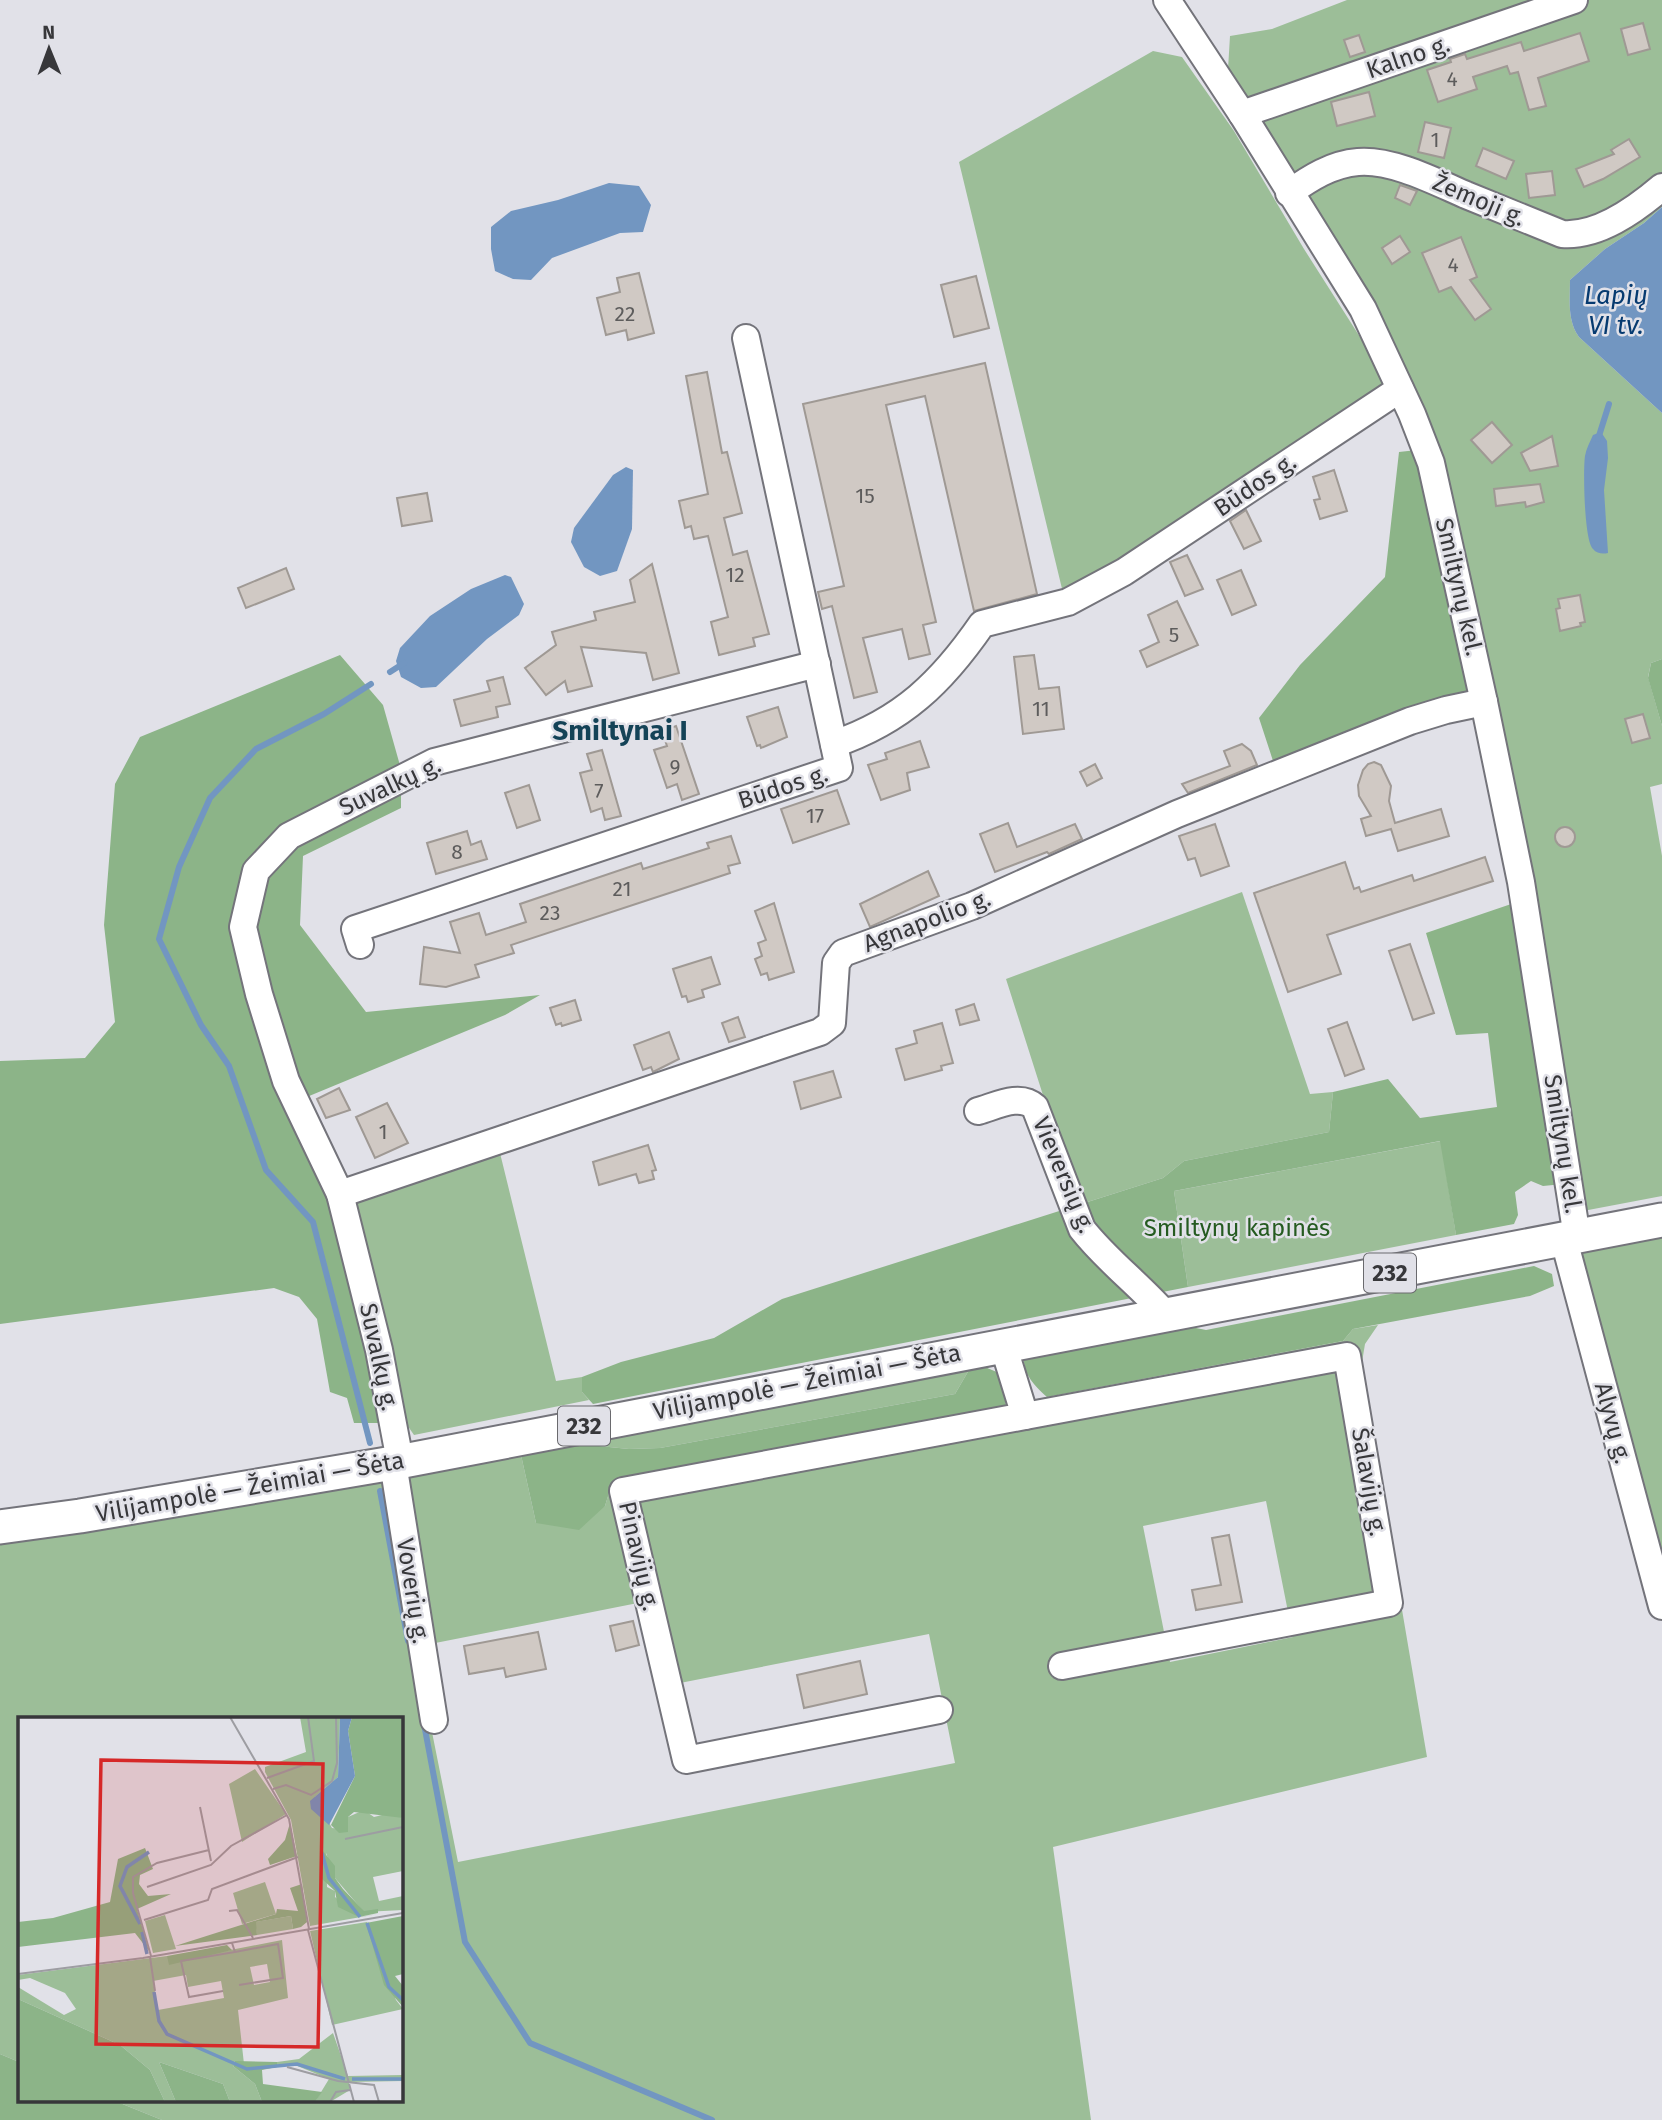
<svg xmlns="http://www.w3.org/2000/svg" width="1662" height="2120" font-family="'Fira Sans',sans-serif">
<rect width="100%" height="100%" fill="#e1e1e8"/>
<!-- green -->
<g fill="#9cbe98" fill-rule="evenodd">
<path d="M1347 0H1662V207L1644 223 1605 249 1570 280C1570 300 1567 320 1579 337L1662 413V659L1651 663 1648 677 1662 726V784L1650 787 1662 856V1196L1583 1211 1430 427 1414 384 1376 308 1228 69 1230 36 1272 29Z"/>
<path d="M1153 51 1182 57 1234 131 1304 249 1388 381 1348 418 1064 597 959 162Z"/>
<path d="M1242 892 1310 1094 1333 1092 1329 1132 1184 1161 1163 1178 1078 1205 1006 979Z"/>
<path d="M1441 1141 1456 1235 1188 1287 1174 1191Z"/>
<path d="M499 1149 556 1381 582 1377V1392L589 1400 414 1435 403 1419 350 1196Z"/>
<path d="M1662 1231V1579L1577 1260 1583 1251Z"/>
<path d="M1378 1325 1365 1344 1361 1368 1427 1757 1053 1847 1091 2120H162L115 2101H401V1719H19V2062L0 2054V1537L521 1455 536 1523 605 1506 612 1483 1006 1405 1343 1341 1353 1329ZM1266 1501 1293 1637 1170 1662 1143 1526ZM663 1598 680 1683 929 1634 955 1763 458 1862 415 1647Z"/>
<path d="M969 1370 955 1394 660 1448 629 1449 579 1444Z"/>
</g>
<!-- forest -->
<g fill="#8cb488">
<path d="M1417 450 1478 692 1275 767 1259 718 1300 665 1385 577 1399 452Z"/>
<path d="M340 655 383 705 401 769V808L303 856 300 925 366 1012 540 995 505 1015 285 1106 329 1196 383 1423H354L347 1398 330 1392 317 1319 299 1297 274 1288 0 1324V1061L85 1058 115 1022 104 925 115 784 140 737Z"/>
<path d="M1662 659V726L1648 678 1651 663Z"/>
<path d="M1520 901 1563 1184 1543 1186 1531 1181 1515 1192 1518 1215 1514 1224 1456 1235 1440 1141 1174 1191 1188 1287 593 1404 582 1392V1377L621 1362 714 1338 782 1299 1163 1178 1184 1161 1329 1132 1333 1092 1388 1079 1420 1118 1497 1107 1488 1033 1456 1035 1426 933Z"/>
<path d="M1534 1266 1552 1274 1554 1286 1530 1296 1353 1329 1343 1341 1047 1397C1032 1383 1022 1373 1024 1352L1181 1325 1206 1330Z"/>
<path d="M985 1367 999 1373 1006 1405 612 1483 605 1506 579 1530 536 1523 521 1455 579 1444 629 1449 660 1448 955 1394 969 1370Z"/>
<path d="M0 2054 19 2062V2101H115L162 2120H0Z"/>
</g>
<!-- water -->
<g fill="#7296c1">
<path d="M609 183 639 186 651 205 643 232 620 233 552 258 531 280 513 279 495 271 491 249V227L511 211 558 200Z"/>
<path d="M1662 207V413L1579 337C1567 320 1570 300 1570 280L1605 249 1644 223Z"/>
<path d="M1601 432 1607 441 1608 458 1604 490 1608 553C1603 554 1597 554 1593 549 1584 540 1583 470 1585 456 1586 449 1590 442 1593 435Z"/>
<path d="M626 467 633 470 632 529 617 571 600 576 584 567 571 542 574 528 613 475Z"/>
<path d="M505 575 511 577 524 604 519 615 487 639 436 687 421 688 401 677 396 661 400 648 430 616 471 589Z"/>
</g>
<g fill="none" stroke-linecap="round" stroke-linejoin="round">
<!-- stream -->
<g stroke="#7296c1" stroke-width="6">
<path d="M1598 439 1609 404"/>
<path d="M390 672 404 663"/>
<path d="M370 1443 313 1222 266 1170 229 1066 201 1025 159 939 179 867 210 798 256 749 324 714 371 684"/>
<path d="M380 1491 408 1641"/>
<path d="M424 1724 465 1942 530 2043 712 2120"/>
</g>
</g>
<!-- building -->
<g fill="#d0c9c4" stroke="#9f9994" stroke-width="2">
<path d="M1643 23 1650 49 1628 55 1621 29Z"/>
<path d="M1580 33 1589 61 1538 78 1546 106 1529 110 1518 72 1510 74 1507 66 1473 77 1477 89 1438 102 1427 70 1451 62 1450 59 1465 54 1467 59 1521 42 1524 51Z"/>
<path d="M1359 35 1365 52 1350 57 1344 40Z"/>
<path d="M1369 92 1375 116 1337 126 1331 102Z"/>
<path d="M1425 122 1451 128 1444 158 1418 152Z"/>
<path d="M1629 139 1640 157 1603 179 1584 187 1576 169 1614 154 1611 150Z"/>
<path d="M1483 148 1514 161 1506 179 1476 166Z"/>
<path d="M1552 171 1555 195 1529 198 1526 174Z"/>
<path d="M1400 185 1417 191 1410 205 1395 198Z"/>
<path d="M1400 236 1410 252 1392 264 1382 248Z"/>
<path d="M1461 237 1477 277 1470 280 1491 309 1475 320 1451 287 1439 292 1422 253Z"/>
<path d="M639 273 654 333 628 340 626 330 606 335 597 298 620 292 617 278Z"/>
<path d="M976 276 989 328 954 337 941 285Z"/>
<path d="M985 363 1037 594 974 611 925 396 886 405 936 622 923 625 930 654 909 659 902 629 863 638 877 692 854 698 832 606 822 609 818 592 844 586 803 404Z"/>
<path d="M707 372 722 453 727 452 742 513 724 518 733 555 747 551 769 634 753 638 755 646 719 655 711 622 728 617 708 536 694 539 691 526 685 528 679 501 708 494 686 376Z"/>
<path d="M1492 422 1512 445 1492 463 1471 440Z"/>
<path d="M1552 436 1558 466 1530 471 1521 453Z"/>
<path d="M1334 470 1347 511 1320 519 1314 500 1320 499 1313 477Z"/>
<path d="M1540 484 1544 502 1526 507 1525 502 1496 506 1494 489Z"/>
<path d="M427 493 432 521 402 526 397 498Z"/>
<path d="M1246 510 1261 541 1244 549 1230 521Z"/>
<path d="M1187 555 1203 589 1185 596 1170 562Z"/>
<path d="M652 564 679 673 653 680 646 653 581 647 592 686 568 692 565 681 546 695 525 668 556 645 552 632 596 620 594 612 635 602 630 580Z"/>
<path d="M286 568 294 589 246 608 238 588Z"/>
<path d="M1241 570 1256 605 1232 615 1217 580Z"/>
<path d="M1580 595 1585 622 1580 623 1581 626 1560 631 1556 609 1560 608 1558 599Z"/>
<path d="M1177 601 1198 645 1147 667 1140 651 1159 642 1148 615Z"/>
<path d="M1034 655 1039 689 1059 687 1064 729 1023 734 1014 657Z"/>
<path d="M503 677 510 704 496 707 498 717 461 726 454 700 490 691 487 681Z"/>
<path d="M778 707 787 737 761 748 760 745 757 746 747 717Z"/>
<path d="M1643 714 1650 738 1632 743 1625 719Z"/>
<path d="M676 726 699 794 682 800 677 784 667 788 654 750 667 746 662 731Z"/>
<path d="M920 741 929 767 907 773 910 790 881 800 868 765 887 759 885 753Z"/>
<path d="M1242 744 1251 751 1257 765 1188 793 1182 784 1230 766 1224 751Z"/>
<path d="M602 750 621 816 605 820 602 808 591 812 580 773 592 770 587 754Z"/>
<path d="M1374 762 1381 765 1391 786 1389 801 1395 823 1441 809 1449 836 1398 851 1391 829 1366 836 1361 819 1371 816 1359 796 1358 785 1363 770 1368 764Z"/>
<path d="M1095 764 1102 778 1087 786 1080 772Z"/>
<path d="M529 785 540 820 517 828 505 793Z"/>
<path d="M837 790 849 824 793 843 781 809Z"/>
<path d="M1008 823 1017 847 1075 824 1082 839 1049 854 1047 852 995 872 980 834Z"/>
<path d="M1215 824 1229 866 1201 876 1195 858 1188 860 1179 836Z"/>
<circle cx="1565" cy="837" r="10"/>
<path d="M467 831 471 845 481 841 487 859 436 874 427 843Z"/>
<path d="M731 836 740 863 728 866 730 873 511 945 514 953 475 965 479 977 446 987 420 984 424 947 460 953 450 922 479 913 486 935 526 922 520 904 641 863 643 869 709 848 707 843Z"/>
<path d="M1485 857 1493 881 1327 935 1341 974 1288 992 1254 893 1345 862 1354 889 1359 887 1361 892 1412 875 1414 881Z"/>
<path d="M928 871 939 896 870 927 860 904Z"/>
<path d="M774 903 794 972 769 980 767 973 761 975 755 959 762 956 758 943 766 940 755 911Z"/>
<path d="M1410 944 1434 1013 1413 1020 1389 951Z"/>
<path d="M711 957 720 984 702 990 704 997 688 1002 686 996 682 997 673 969Z"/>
<path d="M575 1000 581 1020 562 1026 561 1023 556 1025 550 1008Z"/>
<path d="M974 1004 979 1020 960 1025 956 1010Z"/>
<path d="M738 1017 745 1037 729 1042 722 1023Z"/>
<path d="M1347 1022 1364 1069 1345 1076 1328 1029Z"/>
<path d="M942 1023 953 1063 941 1066 942 1070 905 1080 896 1049 917 1043 914 1031Z"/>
<path d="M669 1032 679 1059 653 1072 651 1067 643 1070 634 1045Z"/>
<path d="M833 1071 841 1097 801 1109 794 1082Z"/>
<path d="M339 1088 350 1110 326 1118 317 1099Z"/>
<path d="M387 1103 408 1143 375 1158 356 1117Z"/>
<path d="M648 1145 656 1170 652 1171 654 1179 639 1183 636 1174 599 1185 593 1162Z"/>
<path d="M1229 1535 1242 1602 1196 1610 1192 1590 1221 1585 1212 1538Z"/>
<path d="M633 1621 639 1645 616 1651 610 1626Z"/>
<path d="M538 1632 546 1669 506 1677 504 1668 469 1674 464 1646Z"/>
<path d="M860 1661 867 1694 804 1708 797 1675Z"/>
</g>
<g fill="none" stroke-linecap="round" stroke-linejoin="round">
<!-- minor casing -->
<g stroke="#74747b" stroke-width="30">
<g id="minor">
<path d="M1167 0 1242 114 1363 309 1412 414 1431 463 1484 702 1521 882 1577 1237"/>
<path d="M1242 114 1574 0"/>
<path d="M1289 193C1310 178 1332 164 1358 162 1392 159 1436 182 1466 195 1498 208 1530 221 1562 234 1598 237 1635 210 1662 187"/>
<path d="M834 744C902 721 942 682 982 624L1068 602 1124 572 1400 389"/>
<path d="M360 945 355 929 839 768 746 338"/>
<path d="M978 1111C996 1106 1020 1093 1035 1107L1082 1229C1107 1261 1140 1285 1166 1315"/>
<path d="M340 1194 820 1032 832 1023 836 963 843 953 972 906 1177 814 1410 721 1446 710 1484 702"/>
<path d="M1564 1240 1662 1606"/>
<path d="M1025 1416 1347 1356 1389 1603 1062 1666"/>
<path d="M400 1461 379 1350 340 1194 286 1081 259 994 243 927 256 871 289 836 434 762 817 664"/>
<path d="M393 1463 434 1720"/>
<path d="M939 1710 686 1760 623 1491 1025 1416 1003 1345"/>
</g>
</g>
<!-- major casing -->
<g stroke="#74747b" stroke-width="37">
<path id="major" d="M0 1527 80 1516 393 1463 1662 1220"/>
</g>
<!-- minor -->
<use href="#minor" stroke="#fff" stroke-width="26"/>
<!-- major -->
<use href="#major" stroke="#fff" stroke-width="33"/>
</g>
<g text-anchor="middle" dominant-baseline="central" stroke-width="5" stroke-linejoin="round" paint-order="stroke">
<!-- number labels -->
<g font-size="21" fill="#5d5c5c">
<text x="1452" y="79">4</text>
<text x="1435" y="140">1</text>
<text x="1453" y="265">4</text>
<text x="625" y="314">22</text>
<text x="865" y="496">15</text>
<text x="735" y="575">12</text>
<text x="1174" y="635">5</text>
<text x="1041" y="709">11</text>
<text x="675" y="767">9</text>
<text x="599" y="791">7</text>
<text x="815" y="816">17</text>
<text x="457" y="852">8</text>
<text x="622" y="889">21</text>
<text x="550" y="913">23</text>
<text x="383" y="1132">1</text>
</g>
<!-- shield labels -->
<g fill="#e1e1e8" stroke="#6a6a6e" stroke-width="2">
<rect x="1364" y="1253.5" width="52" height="39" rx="5"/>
<rect x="558" y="1406.5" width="52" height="39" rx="5"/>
</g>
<g font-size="23" font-weight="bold" fill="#37373a">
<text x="1390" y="1273">232</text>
<text x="584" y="1426">232</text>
</g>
<!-- street labels -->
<g font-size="24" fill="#37373a" stroke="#e1e1e8">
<text transform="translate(1408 57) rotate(-19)">Kalno g.</text>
<text transform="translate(1479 200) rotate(23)">Žemoji g.</text>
<text transform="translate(1255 485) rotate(-34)">Būdos g.</text>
<text transform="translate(1459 587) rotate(77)">Smiltynų kel.</text>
<text transform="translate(390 786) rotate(-25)">Suvalkų g.</text>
<text transform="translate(783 787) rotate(-18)">Būdos g.</text>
<text transform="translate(927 921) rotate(-21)">Agnapolio g.</text>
<text transform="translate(1563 1144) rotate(81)">Smiltynų kel.</text>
<text transform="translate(1064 1175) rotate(67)">Vieversių g.</text>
<text transform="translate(379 1357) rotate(78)">Suvalkų g.</text>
<text transform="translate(807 1382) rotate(-11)">Vilijampolė — Žeimiai — Šėta</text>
<text transform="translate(1613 1423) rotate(75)">Alyvų g.</text>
<text transform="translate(1369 1482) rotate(80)">Šalavijų g.</text>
<text transform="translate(250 1487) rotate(-10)">Vilijampolė — Žeimiai — Šėta</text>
<text transform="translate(639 1556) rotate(77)">Pinavijų g.</text>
<text transform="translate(413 1591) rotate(81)">Voverių g.</text>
</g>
<!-- park labels -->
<g font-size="24" fill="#255b20" stroke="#e1e1e8">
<text x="1237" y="1228">Smiltynų kapinės</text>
</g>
<!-- water labels -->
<g font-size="26" font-style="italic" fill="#063a70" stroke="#e1e1e8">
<text x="1616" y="295">Lapių<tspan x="1616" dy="30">VI tv.</tspan></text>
</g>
<!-- quarter labels -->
<g font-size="28" font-weight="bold" fill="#144357" stroke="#e1e1e8">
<text x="620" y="730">Smiltynai I</text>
</g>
</g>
<!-- overview -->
<g transform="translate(18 1717)">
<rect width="385" height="385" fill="#e1e1e8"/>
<path d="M282 0H322L320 60 297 80 314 111 330 113V100L346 93 356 100 372 96 385 101V154L355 160 361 184 385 179V193L346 195 317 161 308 136 309 170 317 174V180L341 200 360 197 292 209 273 103 247 55V50L288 35ZM237 52 268 97 224 125 211 67ZM247 165 258 197 224 207 215 176ZM147 198 158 232 135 236 127 204ZM273 199 275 212 239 218 237 205ZM349 205 378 283 385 292 314 308 292 214ZM264 223 270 281 220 293 226 347 217 344 215 349 237 367 244 385H212L205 367 141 345 158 385H147L132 353 102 328 0 282V270L46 298 58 292 47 276 12 261 0 263V258L149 239 161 243ZM249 247 252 265 236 268 232 250ZM168 258 170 270 203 264 206 281 140 293 135 264ZM315 316 330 359 385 358V364L331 365 332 373 312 385H297L311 362 277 348 259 350V345L281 342Z" fill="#9cbe98" fill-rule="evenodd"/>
<path d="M334 0H385V101L336 95 330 100V115L321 116 313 108 337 59 330 14ZM272 106 279 139 252 148 250 142 267 123ZM127 131 135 152 122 158 121 167 130 179 153 177 119 192 131 234 117 216 0 230V205L35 201 92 185 100 142ZM305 134 317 149V161L325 172 346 194 360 192V196L341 200 320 190 317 174 303 161ZM284 167 289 205 283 210 275 212 273 199 238 205 239 218 157 229 258 197 259 192 280 194 272 171ZM385 199V257L377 259 385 269V290L366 268 348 206ZM209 228 214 233 151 248 149 239ZM0 282 102 328 132 353 147 385H0ZM217 344 259 345V350L244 353 245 367 304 375 297 385H244L237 367 215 349ZM141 345 205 367 212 385H158Z" fill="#8cb488"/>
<path d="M322 0H334L330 14 337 59 311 108 293 92 292 84 320 60Z" fill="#7296c1"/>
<path fill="none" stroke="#7296c1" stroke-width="3.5" d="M304 136 311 161 342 200M349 206 371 270 385 283M122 207 102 169 109 150 131 135M124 215 129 237M136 275 141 304 149 317 229 352 279 347 327 362M334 362H385"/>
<path fill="none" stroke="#9d9da2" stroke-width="2" d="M212 0 271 102 291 212M249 61 296 44 290 0M255 72 268 68 293 78 314 64 319 46 318 0M182 90 193 144M327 122 385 110M129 170 193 148 213 129 269 98M211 194 219 193 235 221M126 203 190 183 194 172 280 140M290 213 336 385M217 235 260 227 265 261 221 268M133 239 115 176V160L139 146 191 133M132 240 137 274M0 257 125 241 385 196M205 274 171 280 163 244 217 235 214 226M269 350 320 364 356 368 361 385M312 385 318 375 332 373"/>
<path fill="#d62828" fill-opacity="0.15" stroke="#d62828" stroke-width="3.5" d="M83 43 305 47 300 330 78 327Z"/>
<rect width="385" height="385" fill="none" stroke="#37373a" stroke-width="3.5"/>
</g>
<!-- north arrow -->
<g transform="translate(49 49) rotate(359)" stroke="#e1e1e8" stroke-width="5" paint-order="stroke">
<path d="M0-5L12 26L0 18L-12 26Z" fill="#37373a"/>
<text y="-10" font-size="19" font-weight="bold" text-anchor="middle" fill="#37373a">N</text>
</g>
</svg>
